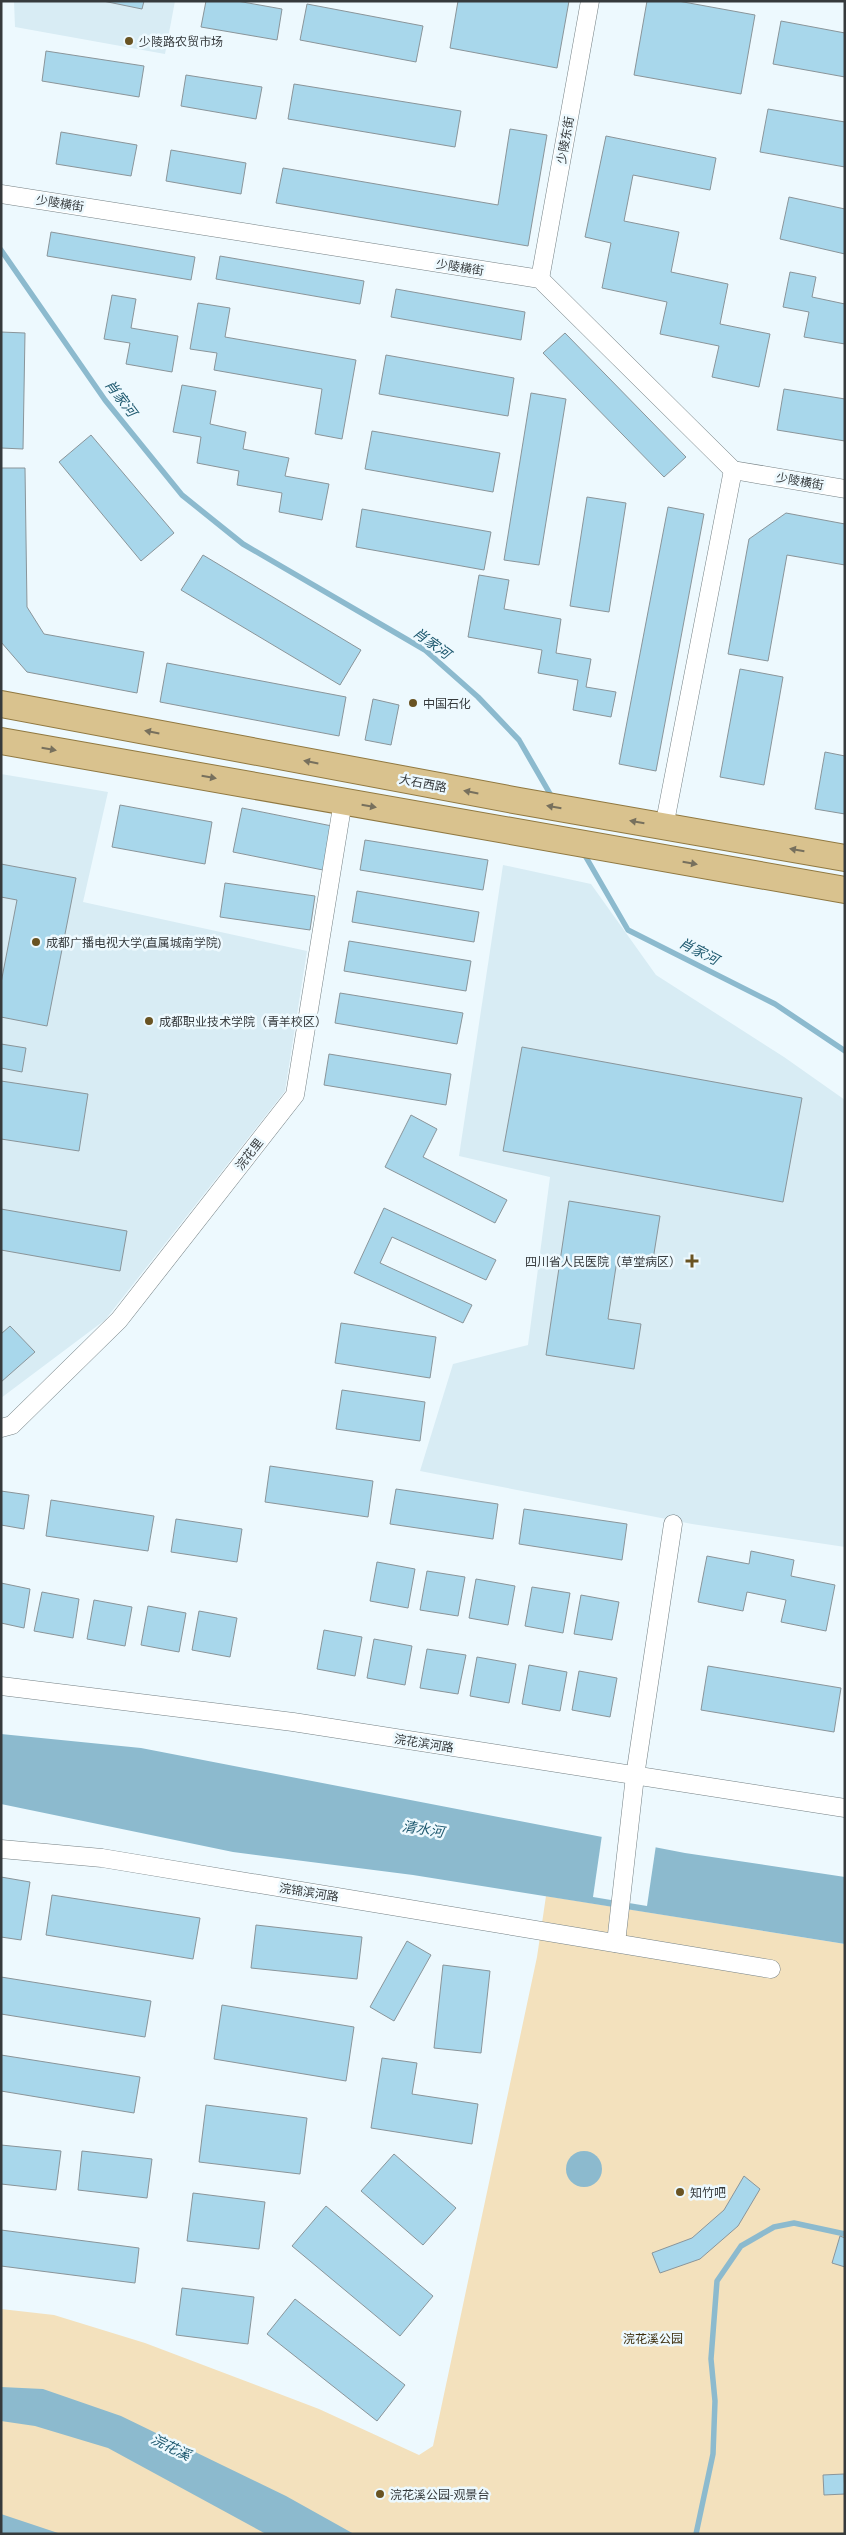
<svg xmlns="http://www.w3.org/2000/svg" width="846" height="2535" font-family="Ubuntu,'Noto Sans SC',sans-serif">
<rect width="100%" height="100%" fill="#edf9fe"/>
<!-- built -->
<g fill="#d8ecf4">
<path d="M14 1H175L165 54 15 27Z"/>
<path d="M1 774 108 792 83 902 307 951 285 1091 105 1320 1 1398Z"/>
<path d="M503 865 591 884 656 975 784 1057 845 1100V1547L692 1524 420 1471 453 1364 528 1345 550 1177 459 1156Z"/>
</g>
<!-- green -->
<path fill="#f3e1bd" d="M546 1896 845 1944V2534H1V2309L54 2315 145 2343 319 2409 419 2455 433 2446 537 1957Z"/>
<!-- water -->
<g fill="#8cbace">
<path d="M1 1734 141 1748 685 1853 845 1877V1944L413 1875 233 1852 1 1804Z"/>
<circle cx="584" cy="2169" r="18"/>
<path d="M1 2387 43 2389 121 2416 286 2496 354 2534H266L108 2448 35 2426 1 2421Z"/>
<path d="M1 2514 61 2534H1Z"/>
</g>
<!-- pier -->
<path fill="#edf9fe" d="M602 1835 656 1845 647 1906 593 1897Z"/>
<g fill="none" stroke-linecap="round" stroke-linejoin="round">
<!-- stream -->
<g stroke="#8cbace" stroke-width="5.5">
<path d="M1 250 105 400 182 495 243 544 425 650 478 697 519 740 553 799"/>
<path d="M583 852 628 930 775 1004 845 1051"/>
<path d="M696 2534 713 2454 715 2401 711 2359 717 2281 741 2246 774 2227 794 2223 845 2234"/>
</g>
</g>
<!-- building -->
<g fill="#a8d7eb" stroke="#8a959a">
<path d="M103 1H144L142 9Z"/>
<path d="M206 1H237L282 9 277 40 201 27Z"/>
<path d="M458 1H569L557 68 450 48Z"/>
<path d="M647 1H678L755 15 741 94 634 75Z"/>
<path d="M307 4 423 26 416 62 300 40Z"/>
<path d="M781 21 845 33V77L773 64Z"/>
<path d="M46 51 144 66 139 97 42 81Z"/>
<path d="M186 75 262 87 256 119 181 106Z"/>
<path d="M294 84 461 111 455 147 288 119Z"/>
<path d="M768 109 845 122V167L760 152Z"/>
<path d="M510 129 547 135 528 246 276 203 283 168 498 205Z"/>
<path d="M61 132 137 145 131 176 56 164Z"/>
<path d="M606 136 716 158 710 190 633 175 624 221 679 232 671 272 728 284 720 324 770 334 759 387 712 377 719 346 660 334 667 302 602 288 611 243 585 237Z"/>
<path d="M171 150 246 163 241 194 166 181Z"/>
<path d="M789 197 845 209V254L780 239Z"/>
<path d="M51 232 195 257 191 280 47 256Z"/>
<path d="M220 256 364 281 360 304 216 279Z"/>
<path d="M790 272 816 277 812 297 845 304V344L804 337 809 312 783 307Z"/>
<path d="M396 289 525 312 521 340 391 317Z"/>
<path d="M112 295 136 299 131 328 178 336 172 372 126 364 130 343 104 339Z"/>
<path d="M198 303 230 308 225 337 356 360 342 439 315 434 322 389 214 370 217 353 190 349Z"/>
<path d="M1 332 25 333 23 449 1 448Z"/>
<path d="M565 333 686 457 664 477 543 353Z"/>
<path d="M386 355 514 378 508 416 379 394Z"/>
<path d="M182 385 216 391 210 424 246 432 243 449 289 458 285 476 329 484 322 520 279 512 282 493 237 485 239 471 197 463 201 437 173 432Z"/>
<path d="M784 389 845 399V441L777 430Z"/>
<path d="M531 393 566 399 539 565 504 560Z"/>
<path d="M372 431 500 453 493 492 365 469Z"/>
<path d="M91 435 174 533 141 561 59 462Z"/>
<path d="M1 468H25L27 607 44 634 144 652 137 693 27 672 1 642Z"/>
<path d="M587 497 626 503 609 612 570 606Z"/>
<path d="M668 507 704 514 656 771 619 764Z"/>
<path d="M362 509 491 532 484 570 356 547Z"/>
<path d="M786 513 845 524V565L787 555 768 661 728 654 749 539Z"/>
<path d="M203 555 361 650 340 685 181 590Z"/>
<path d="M479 575 509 580 504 609 561 619 556 653 591 659 586 687 616 692 611 717 573 710 578 680 538 673 542 650 468 637Z"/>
<path d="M167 663 346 697 339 736 160 702Z"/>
<path d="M740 669 783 677 764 785 720 777Z"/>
<path d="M373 699 399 705 391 745 365 740Z"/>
<path d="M825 752 845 756V814L815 809Z"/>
<path d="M120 805 212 822 205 864 112 847Z"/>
<path d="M242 808 332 826 323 870 233 852Z"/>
<path d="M365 840 488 860 483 890 360 870Z"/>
<path d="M1 864 76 878 47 1026 1 1017V983L17 900 1 897Z"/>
<path d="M225 883 315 896 310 930 220 917Z"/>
<path d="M357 891 479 912 474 942 352 922Z"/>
<path d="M349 941 471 961 466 991 344 971Z"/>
<path d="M340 993 463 1013 457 1044 335 1023Z"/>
<path d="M1 1044 26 1048 22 1072 1 1068Z"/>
<path d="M522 1047 802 1098 783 1202 503 1151Z"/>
<path d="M329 1054 451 1074 446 1105 324 1085Z"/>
<path d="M1 1081 88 1094 79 1151 1 1139Z"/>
<path d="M411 1115 437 1129 423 1157 507 1200 495 1223 385 1167Z"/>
<path d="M569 1201 660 1216 652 1266 617 1260 608 1319 641 1324 634 1369 546 1355Z"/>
<path d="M384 1208 496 1260 486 1280 392 1237 380 1263 472 1305 463 1323 354 1273Z"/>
<path d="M1 1209 127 1231 120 1271 1 1250Z"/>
<path d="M341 1323 436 1337 430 1378 335 1363Z"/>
<path d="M10 1326 35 1352 1 1382V1334Z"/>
<path d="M342 1390 425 1402 420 1441 336 1429Z"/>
<path d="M270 1466 373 1481 368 1517 265 1502Z"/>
<path d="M396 1489 498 1504 493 1539 390 1524Z"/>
<path d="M1 1491 29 1495 24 1529 1 1525Z"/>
<path d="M51 1500 154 1516 148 1551 46 1536Z"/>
<path d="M524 1509 627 1524 622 1560 519 1544Z"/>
<path d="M176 1519 242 1529 237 1562 171 1552Z"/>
<path d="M751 1551 794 1560 791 1576 835 1585 826 1631 781 1622 786 1600 747 1592 743 1611 698 1602 707 1556 749 1564Z"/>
<path d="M377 1562 415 1569 408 1608 370 1601Z"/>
<path d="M427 1571 465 1577 458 1616 420 1610Z"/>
<path d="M476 1579 515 1586 508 1625 469 1618Z"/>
<path d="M1 1583 30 1589 24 1628 1 1623Z"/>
<path d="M532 1587 570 1593 563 1633 525 1626Z"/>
<path d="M42 1592 79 1599 73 1638 34 1631Z"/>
<path d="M581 1595 619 1602 612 1640 574 1634Z"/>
<path d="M94 1600 132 1607 125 1646 87 1639Z"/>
<path d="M148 1606 186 1613 179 1652 141 1645Z"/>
<path d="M199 1611 237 1618 230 1657 192 1650Z"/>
<path d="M324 1630 362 1637 355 1676 317 1669Z"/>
<path d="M374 1639 412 1646 405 1685 367 1678Z"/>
<path d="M427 1649 466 1655 458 1694 420 1688Z"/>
<path d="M477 1657 516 1664 509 1703 470 1696Z"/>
<path d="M529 1665 567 1672 560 1711 522 1704Z"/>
<path d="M708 1666 841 1688 834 1732 701 1710Z"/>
<path d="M579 1671 617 1678 610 1717 572 1710Z"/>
<path d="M1 1877 30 1882 21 1940 1 1937Z"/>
<path d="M52 1895 200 1918 193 1959 46 1935Z"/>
<path d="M256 1925 362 1937 357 1979 251 1968Z"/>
<path d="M407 1941 431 1955 394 2021 370 2007Z"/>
<path d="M443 1965 490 1971 481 2053 434 2048Z"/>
<path d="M1 1977 151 2001 145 2037 1 2014Z"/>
<path d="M222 2005 354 2027 346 2081 214 2059Z"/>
<path d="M1 2055 140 2077 134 2113 1 2091Z"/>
<path d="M382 2058 417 2063 412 2094 478 2104 472 2144 371 2128Z"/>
<path d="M206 2105 307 2118 300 2174 199 2162Z"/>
<path d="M1 2145 61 2151 56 2190 1 2184Z"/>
<path d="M82 2151 152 2159 147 2198 78 2190Z"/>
<path d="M394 2154 456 2208 423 2245 361 2191Z"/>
<path d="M744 2176 760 2189 738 2226 700 2259 660 2273 652 2253 692 2238 724 2210Z"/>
<path d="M193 2193 265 2202 259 2249 187 2241Z"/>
<path d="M326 2206 433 2296 400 2336 292 2246Z"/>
<path d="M1 2230 139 2248 135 2283 1 2266Z"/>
<path d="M840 2236 845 2238V2267L832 2263Z"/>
<path d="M182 2288 254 2297 248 2344 176 2335Z"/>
<path d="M295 2299 405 2385 377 2421 267 2334Z"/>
<path d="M844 2474 845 2494 824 2495 823 2475Z"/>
</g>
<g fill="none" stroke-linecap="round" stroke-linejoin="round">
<!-- minor casing -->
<g stroke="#758084" stroke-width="19">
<g id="minor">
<path d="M1 194 540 279 733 470 845 489"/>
<path d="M540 279 590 1"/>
<path d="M664 827 733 470"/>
<path d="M1 1428 12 1425 119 1320 295 1095 343 801"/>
<path d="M1 1686 293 1722 845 1808"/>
<path d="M1 1849 102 1858 771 1969"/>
<path d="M616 1943 635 1776 673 1524"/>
</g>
</g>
<!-- primary casing -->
<g stroke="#907840" stroke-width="28">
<g id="primary">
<path d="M1 704 519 801 845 858"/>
<path d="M1 741 845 890"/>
</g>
</g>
<!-- minor -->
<use href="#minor" stroke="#fff" stroke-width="18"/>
<!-- primary -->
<use href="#primary" stroke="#d9c28e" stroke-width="26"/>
</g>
<!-- one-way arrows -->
<defs><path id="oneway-solid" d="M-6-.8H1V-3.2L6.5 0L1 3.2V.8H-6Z" transform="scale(1.25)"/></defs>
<g fill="#77705d">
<use href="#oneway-solid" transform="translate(152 732) rotate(-169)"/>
<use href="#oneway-solid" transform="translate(49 749) rotate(10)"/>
<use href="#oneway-solid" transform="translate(311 762) rotate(-169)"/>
<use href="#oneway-solid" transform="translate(209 777) rotate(10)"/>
<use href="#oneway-solid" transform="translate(471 792) rotate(-169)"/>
<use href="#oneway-solid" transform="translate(369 806) rotate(10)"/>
<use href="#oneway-solid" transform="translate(554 807) rotate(-170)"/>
<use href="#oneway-solid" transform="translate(637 822) rotate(-170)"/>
<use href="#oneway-solid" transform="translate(797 850) rotate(-170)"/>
<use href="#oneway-solid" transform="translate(690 863) rotate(10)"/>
</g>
<!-- markers -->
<g fill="#695322" stroke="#edf9fe" stroke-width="2">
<circle cx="129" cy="41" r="5"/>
<circle cx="413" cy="703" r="5"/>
<circle cx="36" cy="942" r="5"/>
<circle cx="149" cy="1021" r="5"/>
<path d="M689.5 1253.5h5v5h5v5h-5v5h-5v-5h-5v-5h5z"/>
<circle cx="680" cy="2192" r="5"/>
<circle cx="380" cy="2494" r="5"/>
</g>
<g text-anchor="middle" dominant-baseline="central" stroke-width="5" stroke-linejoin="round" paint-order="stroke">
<!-- poi labels -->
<g font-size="12" fill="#363a3c" stroke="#edf9fe" text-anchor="start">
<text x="139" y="41">少陵路农贸市场</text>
<text x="423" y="703">中国石化</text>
<text x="46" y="942">成都广播电视大学(直属城南学院)</text>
<text x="159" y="1021">成都职业技术学院（青羊校区）</text>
<text x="681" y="1261" text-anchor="end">四川省人民医院（草堂病区）</text>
<text x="690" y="2192">知竹吧</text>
<text x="390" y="2494">浣花溪公园-观景台</text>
</g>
<!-- street labels -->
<g font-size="12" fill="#363a3c" stroke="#edf9fe">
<text transform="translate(565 140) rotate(-80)">少陵东街</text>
<text transform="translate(60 203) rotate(9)">少陵横街</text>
<text transform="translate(460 267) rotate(9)">少陵横街</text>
<text transform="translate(800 481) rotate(10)">少陵横街</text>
<text transform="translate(423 783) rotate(11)">大石西路</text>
<text transform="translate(249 1154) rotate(-52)">浣花里</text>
<text transform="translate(424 1743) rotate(9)">浣花滨河路</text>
<text transform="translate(309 1892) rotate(9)">浣锦滨河路</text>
</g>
<!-- park labels -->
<g font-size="12" fill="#3d2e0d" stroke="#edf9fe">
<text x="653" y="2338">浣花溪公园</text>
</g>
<!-- water labels -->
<g font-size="14" font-style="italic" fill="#1d586e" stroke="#edf9fe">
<text transform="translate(121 398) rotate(53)">肖家河</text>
<text transform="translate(432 643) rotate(36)">肖家河</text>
<text transform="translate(699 951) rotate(27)">肖家河</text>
<text transform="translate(423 1829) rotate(9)">清水河</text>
<text transform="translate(171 2447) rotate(26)">浣花溪</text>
</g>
</g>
<!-- border -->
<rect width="846" height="2535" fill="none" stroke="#363a3c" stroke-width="5"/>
</svg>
